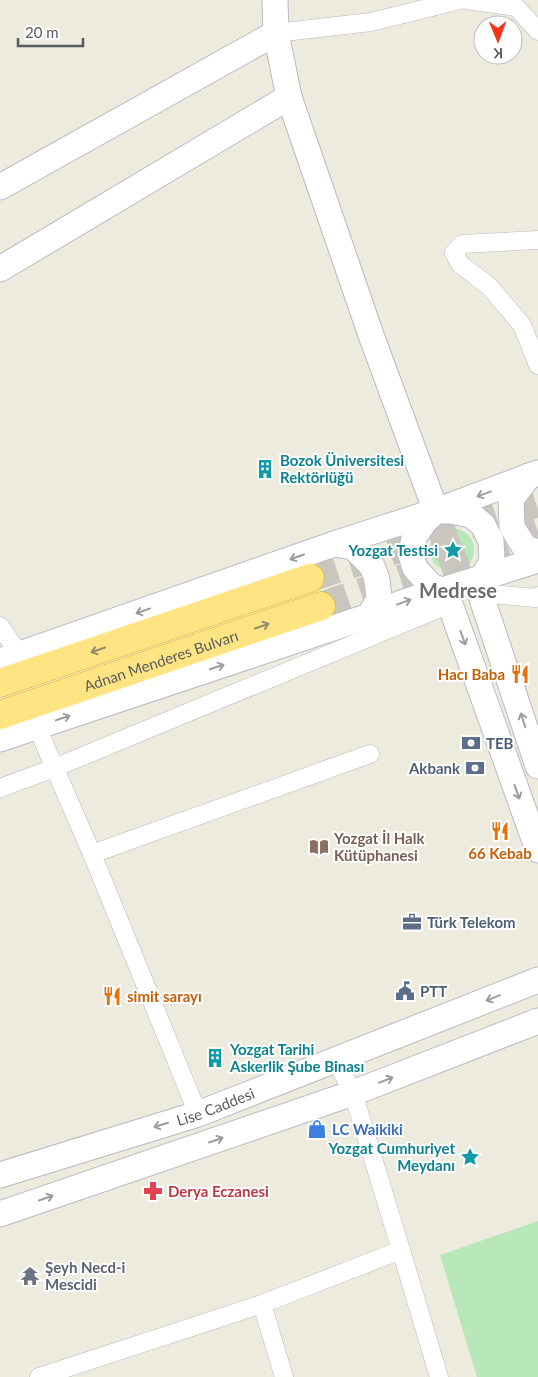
<svg xmlns="http://www.w3.org/2000/svg" width="538" height="1377" font-family="Lato,sans-serif">
<rect width="100%" height="100%" fill="#edeade"/>
<!-- green -->
<g fill="#b8e7ba">
<circle cx="452" cy="550" r="22"/>
<path d="M538 1221V1377H477L440 1255Z"/>
</g>
<g fill="none" stroke-linecap="round" stroke-linejoin="round">
<!-- highway-tunnel -->
<g stroke="#c8c6bf" stroke-width="28" stroke-dasharray="28 14" stroke-linecap="butt">
<path d="M310 578 538 503"/>
<path d="M321 606 538 532"/>
</g>
<!-- street casing -->
<g stroke="#b7babf" stroke-width="19">
<g id="street">
<path d="M467 0 516 7 538 31"/>
<path d="M276 33 371 22 460 0"/>
<path d="M538 240 462 244 454 253 460 264 490 287 522 325 538 365"/>
<path d="M480 593 535 598 538 596"/>
<path d="M0 626 19 654"/>
<path d="M37 727 92 854 198 1114"/>
<path d="M0 788 54 768 450 604"/>
<path d="M92 854 370 754"/>
<path d="M336 1060 353 1093 401 1250"/>
<path d="M262 1304 284 1377"/>
<path d="M39 1377 262 1304 401 1250 439 1377"/>
</g>
</g>
<!-- secondary casing -->
<g stroke="#b8bbc2" stroke-width="27">
<g id="secondary">
<path d="M275 0 276 33 289 97 371 335 436 511"/>
<path d="M0 187 276 33"/>
<path d="M0 269 289 97"/>
<path d="M529 476 511 499 512 527 525 548 538 552"/>
<path d="M334 544 353 547 372 566 377 579 379 599 369 616"/>
<path d="M0 661 334 544 436 511 538 473"/>
<path d="M0 739 369 616 401 603 538 560"/>
<path d="M538 766 480 593 483 578 492 560 491 541 483 525 471 515 450 511H436L425 521 414 537 411 555 415 568 430 585 440 590 450 604 538 850"/>
<path id="s1" d="M0 1175 198 1114 538 980"/>
<path d="M0 1214 353 1093 538 1021"/>
</g>
</g>
<!-- highway casing -->
<g stroke="#ebaa00" stroke-width="29">
<g id="highway">
<path d="M0 683 310 578"/>
<path id="s2" d="M0 715 321 606"/>
</g>
</g>
<!-- street -->
<use href="#street" stroke="#fff" stroke-width="18"/>
<!-- secondary -->
<use href="#secondary" stroke="#fff" stroke-width="25"/>
<!-- highway -->
<use href="#highway" stroke="#ffe483" stroke-width="28"/>
</g>
<!-- one-way arrows -->
<defs><path id="oneway-shaft" d="M-6 0H5M1.5-3L5.5 0L1.5 3" fill="none" stroke-width="1.6" stroke-linecap="round" stroke-linejoin="round" transform="scale(1.25)"/></defs>
<g stroke="#9b9da0">
<use href="#oneway-shaft" transform="translate(484 494) rotate(160)"/>
<use href="#oneway-shaft" transform="translate(297 557) rotate(161)"/>
<use href="#oneway-shaft" transform="translate(404 602) rotate(-20)"/>
<use href="#oneway-shaft" transform="translate(143 611) rotate(161)"/>
<use href="#oneway-shaft" transform="translate(463 638) rotate(70)"/>
<use href="#oneway-shaft" transform="translate(217 667) rotate(-18)"/>
<use href="#oneway-shaft" transform="translate(63 718) rotate(-18)"/>
<use href="#oneway-shaft" transform="translate(523 720) rotate(-108)"/>
<use href="#oneway-shaft" transform="translate(517 792) rotate(70)"/>
<use href="#oneway-shaft" transform="translate(493 998) rotate(158)"/>
<use href="#oneway-shaft" transform="translate(386 1080) rotate(-21)"/>
<use href="#oneway-shaft" transform="translate(161 1125) rotate(163)"/>
<use href="#oneway-shaft" transform="translate(216 1140) rotate(-19)"/>
<use href="#oneway-shaft" transform="translate(46 1198) rotate(-19)"/>
</g>
<g stroke="#928c6d">
<use href="#oneway-shaft" transform="translate(262 626) rotate(-19)"/>
<use href="#oneway-shaft" transform="translate(98 650) rotate(161)"/>
</g>
<!-- icons -->
<defs>
<g id="building-bare" transform="scale(1.5)"><path d="M-4-6H4V6H1V3H-1V6H-4ZM-2.5-4.3h1.7v1.8h-1.7ZM.8-4.3h1.7v1.8H.8ZM-2.5-1h1.7V.8h-1.7ZM.8-1h1.7V.8H.8Z" fill="#0f9aa8" stroke="#fff" stroke-width="2.5" paint-order="stroke"/></g>
<g id="sight-bare" transform="scale(1.5)"><path d="M0-6L1.8-2.2L6-1.7L2.9 1.2L3.7 5.4L0 3.3L-3.7 5.4L-2.9 1.2L-6-1.7L-1.8-2.2Z" fill="#0f9aa8" stroke="#fff" stroke-width="2.5" paint-order="stroke"/></g>
<g id="restaurant-bare" transform="scale(1.5)"><path d="M-5-6h1v4h1v-4h1v4h1v-4h1v5L-1.5 .5V6h-2V.5L-5-1ZM5-6V6H3V1.5H1.5Q1.5-4 5-6Z" fill="#e8710a" stroke="#fff" stroke-width="2.5" paint-order="stroke"/></g>
<g id="bank-bare" transform="scale(1.5)"><path d="M-6-4H6V4H-6ZM0-2.3a2.3 2.3 0 1 0 0 4.6a2.3 2.3 0 1 0 0-4.6Z" fill="#5c6f8a" stroke="#fff" stroke-width="2.5" paint-order="stroke"/></g>
<g id="library-bare" transform="scale(1.5)"><path d="M-6-4Q-3-5.5-.7-3.5V5Q-3 3-6 4ZM6-4Q3-5.5 .7-3.5V5Q3 3 6 4Z" fill="#8d6e63" stroke="#fff" stroke-width="2.5" paint-order="stroke"/></g>
<g id="office-bare" transform="scale(1.5)"><path d="M-6-3h4V-5.5h4V-3h4V5H-6ZM-1-4.5V-3h2v-1.5ZM-6 0V1H6V0Z" fill="#5c6f8a" stroke="#fff" stroke-width="2.5" paint-order="stroke"/></g>
<g id="civic-bare" transform="scale(1.5)"><path d="M-.6-6.5H3V-4.5H.6V-3L4-1V1h2V6H-6V1h2V-1L-.6-3ZM-1.2 2.5V6h2.4V2.5Z" fill="#5c6f8a" stroke="#fff" stroke-width="2.5" paint-order="stroke"/></g>
<g id="shop-bare" transform="scale(1.5)"><path d="M-5-2.5h2.3a2.7 3.5 0 0 1 5.4 0H5L5.5 6h-11ZM-1.5-2.5h3a1.5 2.3 0 0 0-3 0Z" fill="#3f7fe0" stroke="#fff" stroke-width="2.5" paint-order="stroke"/></g>
<g id="pharmacy-bare" transform="scale(1.5)"><path d="M-2-6h4v4h4v4h-4v4h-4v-4h-4v-4h4Z" fill="#e0444e" stroke="#fff" stroke-width="2.5" paint-order="stroke"/></g>
<g id="temple-bare" transform="scale(1.5)"><path d="M0-6L5-2H3V0L6.5 2.5H4V6H1.5V3h-3V6H-4V2.5H-6.5L-3 0V-2H-5Z" fill="#6b7280" stroke="#fff" stroke-width="2.5" paint-order="stroke"/></g>
</defs>
<g fill-rule="evenodd">
<use href="#building-bare" x="265" y="469"/>
<use href="#sight-bare" x="453" y="550"/>
<use href="#restaurant-bare" x="520" y="674"/>
<use href="#bank-bare" x="471" y="743"/>
<use href="#bank-bare" x="475" y="768"/>
<use href="#restaurant-bare" x="500" y="831"/>
<use href="#library-bare" x="319" y="847"/>
<use href="#office-bare" x="412" y="922"/>
<use href="#civic-bare" x="405" y="991"/>
<use href="#restaurant-bare" x="112" y="996"/>
<use href="#building-bare" x="215" y="1058"/>
<use href="#shop-bare" x="317" y="1129"/>
<use href="#sight-bare" x="470" y="1157"/>
<use href="#pharmacy-bare" x="153" y="1191"/>
<use href="#temple-bare" x="30" y="1276"/>
</g>
<g text-anchor="middle" dominant-baseline="central" stroke-width="4" stroke-linejoin="round" paint-order="stroke">
<!-- culture labels -->
<g font-size="15" font-weight="bold" fill="#0d838f" stroke="#fff" text-anchor="start">
<text x="280" y="460">Bozok Üniversitesi<tspan x="280" dy="17">Rektörlüğü</tspan></text>
<text x="438" y="550" text-anchor="end">Yozgat Testisi</text>
<text x="230" y="1049">Yozgat Tarihi<tspan x="230" dy="17">Askerlik Şube Binası</tspan></text>
<text x="455" y="1148" text-anchor="end">Yozgat Cumhuriyet<tspan x="455" dy="17">Meydanı</tspan></text>
</g>
<!-- street labels -->
<g font-size="15" fill="#585c61" stroke="#fff">
<text stroke="none"><textPath href="#s2" startOffset="170">Adnan Menderes Bulvarı</textPath></text>
<text stroke="none"><textPath href="#s1" startOffset="226">Lise Caddesi</textPath></text>
</g>
<!-- food labels -->
<g font-size="15" font-weight="bold" fill="#c56008" stroke="#fff" text-anchor="end">
<text x="505" y="674">Hacı Baba</text>
<text x="500" y="853" text-anchor="middle">66 Kebab</text>
<text x="127" y="996" text-anchor="start">simit sarayı</text>
</g>
<!-- service labels -->
<g font-size="15" font-weight="bold" fill="#4e5e75" stroke="#fff" text-anchor="start">
<text x="486" y="743">TEB</text>
<text x="460" y="768" text-anchor="end">Akbank</text>
<text x="427" y="922">Türk Telekom</text>
<text x="420" y="991">PTT</text>
</g>
<!-- education labels -->
<g font-size="15" font-weight="bold" fill="#785e54" stroke="#fff" text-anchor="start">
<text x="334" y="838">Yozgat İl Halk<tspan x="334" dy="17">Kütüphanesi</tspan></text>
</g>
<!-- shop labels -->
<g font-size="15" font-weight="bold" fill="#366cbe" stroke="#fff" text-anchor="start">
<text x="332" y="1129">LC Waikiki</text>
</g>
<!-- health labels -->
<g font-size="15" font-weight="bold" fill="#be3a42" stroke="#fff" text-anchor="start">
<text x="168" y="1191">Derya Eczanesi</text>
</g>
<!-- worship labels -->
<g font-size="15" font-weight="bold" fill="#5b616d" stroke="#fff" text-anchor="start">
<text x="45" y="1267">Şeyh Necd-i<tspan x="45" dy="17">Mescidi</tspan></text>
</g>
<!-- district labels -->
<g font-size="20" font-weight="bold" fill="#696d73" stroke="#fff">
<text x="458" y="590">Medrese</text>
</g>
</g>
<!-- north arrow -->
<g transform="translate(498 40) rotate(179)"><circle r="24" fill="#ffffff" stroke="#bcbec0"/>
<path d="M0-4L9 19L0 12L-9 19Z" fill="#f7341a"/>
<text y="-8" font-size="14" font-weight="bold" text-anchor="middle" fill="#585c61">K</text>
</g>
<!-- scale -->
<path d="M18 38v8h65v-8" fill="none" stroke="#585c61" stroke-width="2.5"/>
<text x="25" y="38" font-size="15" fill="#585c61" stroke="#ffffff" stroke-width="4" paint-order="stroke">20 m</text>
</svg>
